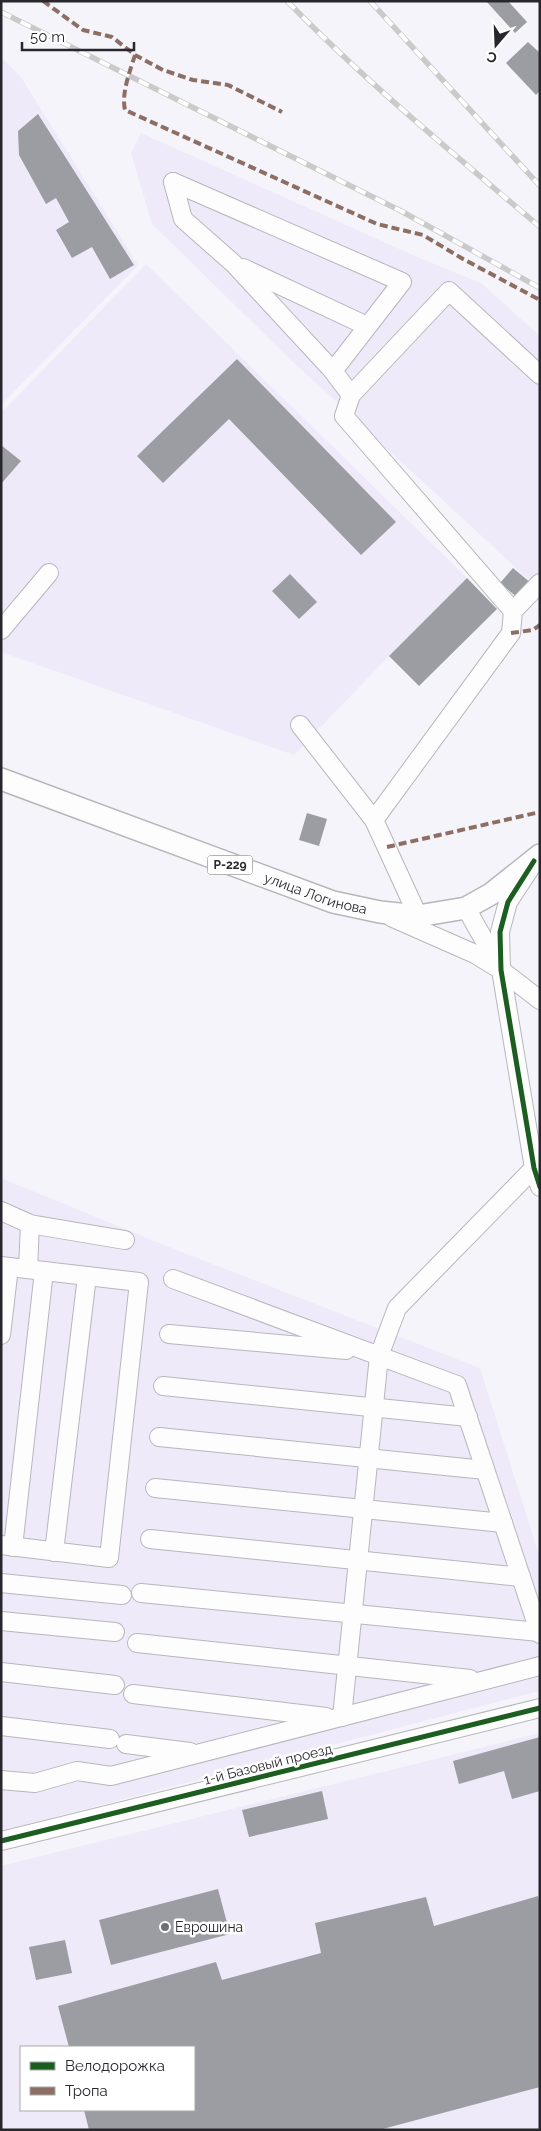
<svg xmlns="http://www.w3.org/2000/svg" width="541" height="2131" font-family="Raleway,sans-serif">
<rect width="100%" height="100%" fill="#f5f4fa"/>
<!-- built -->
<g fill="#efeafa" fill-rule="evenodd">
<path d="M1 57 21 77 138 265 1 405Z"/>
<path d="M141 133 422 259 481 283 540 336V590L292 361 152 224 131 153Z"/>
<path d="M146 264 467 578 389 656 294 755 1 652V413Z"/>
<path d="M1 1178 169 1247 480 1368 540 1558V1691L1 1831Z"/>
<path d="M540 1733V2130H1V1866ZM21 2047H194V2110H21Z"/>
</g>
<!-- building -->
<g fill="#9c9da2">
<path d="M486 1H508L527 22 515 33Z"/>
<path d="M528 42 540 53V91L536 95 506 63Z"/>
<path d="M38 114 134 265 110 279 92 247 72 258 56 230 69 222 56 198 46 204 19 155 18 131Z"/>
<path d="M237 359 396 522 361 555 229 419 163 483 137 456Z"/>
<path d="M1 445 21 461 1 484Z"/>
<path d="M513 568 531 583 518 598 500 583Z"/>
<path d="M290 574 317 602 299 619 272 591Z"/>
<path d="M467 578 497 609 419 686 389 656Z"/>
<path d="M307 813 327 819 319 846 299 840Z"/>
<path d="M540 1737V1791L512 1799 504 1771 459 1784 453 1761Z"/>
<path d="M322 1791 328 1819 249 1837 242 1810Z"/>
<path d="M218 1889 230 1934 111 1965 99 1920Z"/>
<path d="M538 1896 540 1905V2087L379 2130H89L84 2110H194V2047H69L58 2006 216 1962 222 1980 321 1953 315 1923 426 1897 434 1926Z"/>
<path d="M65 1940 72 1973 36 1980 29 1947Z"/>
</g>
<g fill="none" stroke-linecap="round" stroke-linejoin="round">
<!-- minor casing -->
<g stroke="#b7b6bb" stroke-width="20">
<g id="minor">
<path d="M173 182 402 282 333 371 351 395 449 291 540 375"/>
<path d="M173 182 183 219 234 264 333 371"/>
<path d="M243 268 367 326"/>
<path d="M351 395 344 416 513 611"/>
<path d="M1 630 49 573"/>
<path d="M300 725 374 820 511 633 513 611 540 583"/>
<path d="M374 820 418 916"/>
<path d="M531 867 508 902 500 932 501 970 534 1168 540 1187"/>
<path d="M466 908 501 970 540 1000"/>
<path d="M391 917 475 954 501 970"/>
<path d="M1 1211 30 1224 125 1240"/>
<path d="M1 1266 139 1282 109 1558 1 1545"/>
<path d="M28 1269 30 1224"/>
<path d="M173 1279 457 1385 540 1634"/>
<path d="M169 1334 346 1350"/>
<path d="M1 1335 9 1267"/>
<path d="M163 1386 468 1417"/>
<path d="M159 1437 485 1470"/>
<path d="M155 1488 503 1523"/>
<path d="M150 1539 521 1577"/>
<path d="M13 1547 44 1271"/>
<path d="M54 1552 87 1276"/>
<path d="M1 1583 122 1595"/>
<path d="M141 1593 539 1632"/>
<path d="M1 1621 115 1632"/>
<path d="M137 1643 470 1679"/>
<path d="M1 1672 115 1685"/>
<path d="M133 1694 326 1717"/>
<path d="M342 1717 379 1356 397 1308 534 1168"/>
<path d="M1 1726 110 1739"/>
<path d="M126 1744 190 1752"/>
<path d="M1 1780 35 1783 77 1771 111 1776 540 1666"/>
<path d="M1 1841 540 1708"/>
</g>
</g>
<!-- major casing -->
<g stroke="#b7b6bb" stroke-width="24">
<g id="major">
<path id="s1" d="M1 779 333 902 380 912 418 916 466 908 491 894 540 855"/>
</g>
</g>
<!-- minor -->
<use href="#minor" stroke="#fefdfe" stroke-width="18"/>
<!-- major -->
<use href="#major" stroke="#fefdfe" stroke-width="21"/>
<!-- rail casing -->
<g stroke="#cacacb" stroke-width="5.5">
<g id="rail">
<path d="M287 1C366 82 454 154 540 227"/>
<path d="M370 1 540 186"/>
<path d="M1 12 401 211 540 288"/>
</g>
</g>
<!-- rail -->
<use href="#rail" stroke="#fff" stroke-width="4" stroke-dasharray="11" stroke-linecap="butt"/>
<!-- quiet -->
<g stroke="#8d6e63" stroke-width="4" stroke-dasharray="8 4" stroke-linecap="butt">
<path d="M43 1 83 30 112 37 135 55 163 70 193 80 228 85 282 112"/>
<path d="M135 55C130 71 121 94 125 110L377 224 423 235 463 259 540 300"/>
<path d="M511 633 533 630 540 625"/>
<path d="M387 847 540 812"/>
</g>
<!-- cycleway casing -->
<g stroke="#fff" stroke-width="8">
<g id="cycleway">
<path d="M534 861 508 902 500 932 501 970 534 1168 540 1187"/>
<path d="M1 1841 540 1708"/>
</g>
</g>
<!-- cycleway -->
<use href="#cycleway" stroke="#1b5e20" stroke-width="5"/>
</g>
<!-- markers -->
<circle fill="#706f75" stroke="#fff" stroke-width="2" cx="165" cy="1927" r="5"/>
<g text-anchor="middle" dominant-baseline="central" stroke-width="5" stroke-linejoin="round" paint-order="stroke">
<!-- shield labels -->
<rect fill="#fff" stroke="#68686c" stroke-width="1" x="207.5" y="855.5" width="45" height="19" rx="4"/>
<g font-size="12" font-weight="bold" fill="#28272d">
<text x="230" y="865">Р-229</text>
</g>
<!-- street labels -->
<g font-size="14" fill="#28272d" stroke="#fff">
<text stroke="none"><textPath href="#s1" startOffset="335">улица Логинова</textPath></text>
<text transform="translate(268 1764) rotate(-14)">1-й Базовый проезд</text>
</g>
<!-- poi labels -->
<g font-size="14" fill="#28272d" stroke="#fff" text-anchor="start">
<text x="175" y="1927">Еврошина</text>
</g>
</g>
<!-- border -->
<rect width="541" height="2131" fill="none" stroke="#28272d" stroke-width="5"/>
<!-- legend -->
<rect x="20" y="2046" width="175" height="65" fill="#ffffff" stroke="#a9a9ab"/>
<rect x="30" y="2062" width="25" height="8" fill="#1b5e20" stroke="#a9a9ab"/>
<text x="65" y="2071" font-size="15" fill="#28272d">Велодорожка</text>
<rect x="30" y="2087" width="25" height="8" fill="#8d6e63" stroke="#a9a9ab"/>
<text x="65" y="2096" font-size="15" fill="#28272d">Тропа</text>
<!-- north arrow -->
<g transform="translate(496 45) rotate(199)" stroke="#ffffff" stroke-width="4" paint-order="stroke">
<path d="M0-4L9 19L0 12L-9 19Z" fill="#28272d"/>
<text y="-8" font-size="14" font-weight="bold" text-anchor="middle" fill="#28272d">С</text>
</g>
<!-- scale -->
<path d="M22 42v8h112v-8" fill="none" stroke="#28272d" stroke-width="2.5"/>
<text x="30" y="42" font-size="15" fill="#28272d" stroke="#ffffff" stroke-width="4" paint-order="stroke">50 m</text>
</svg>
